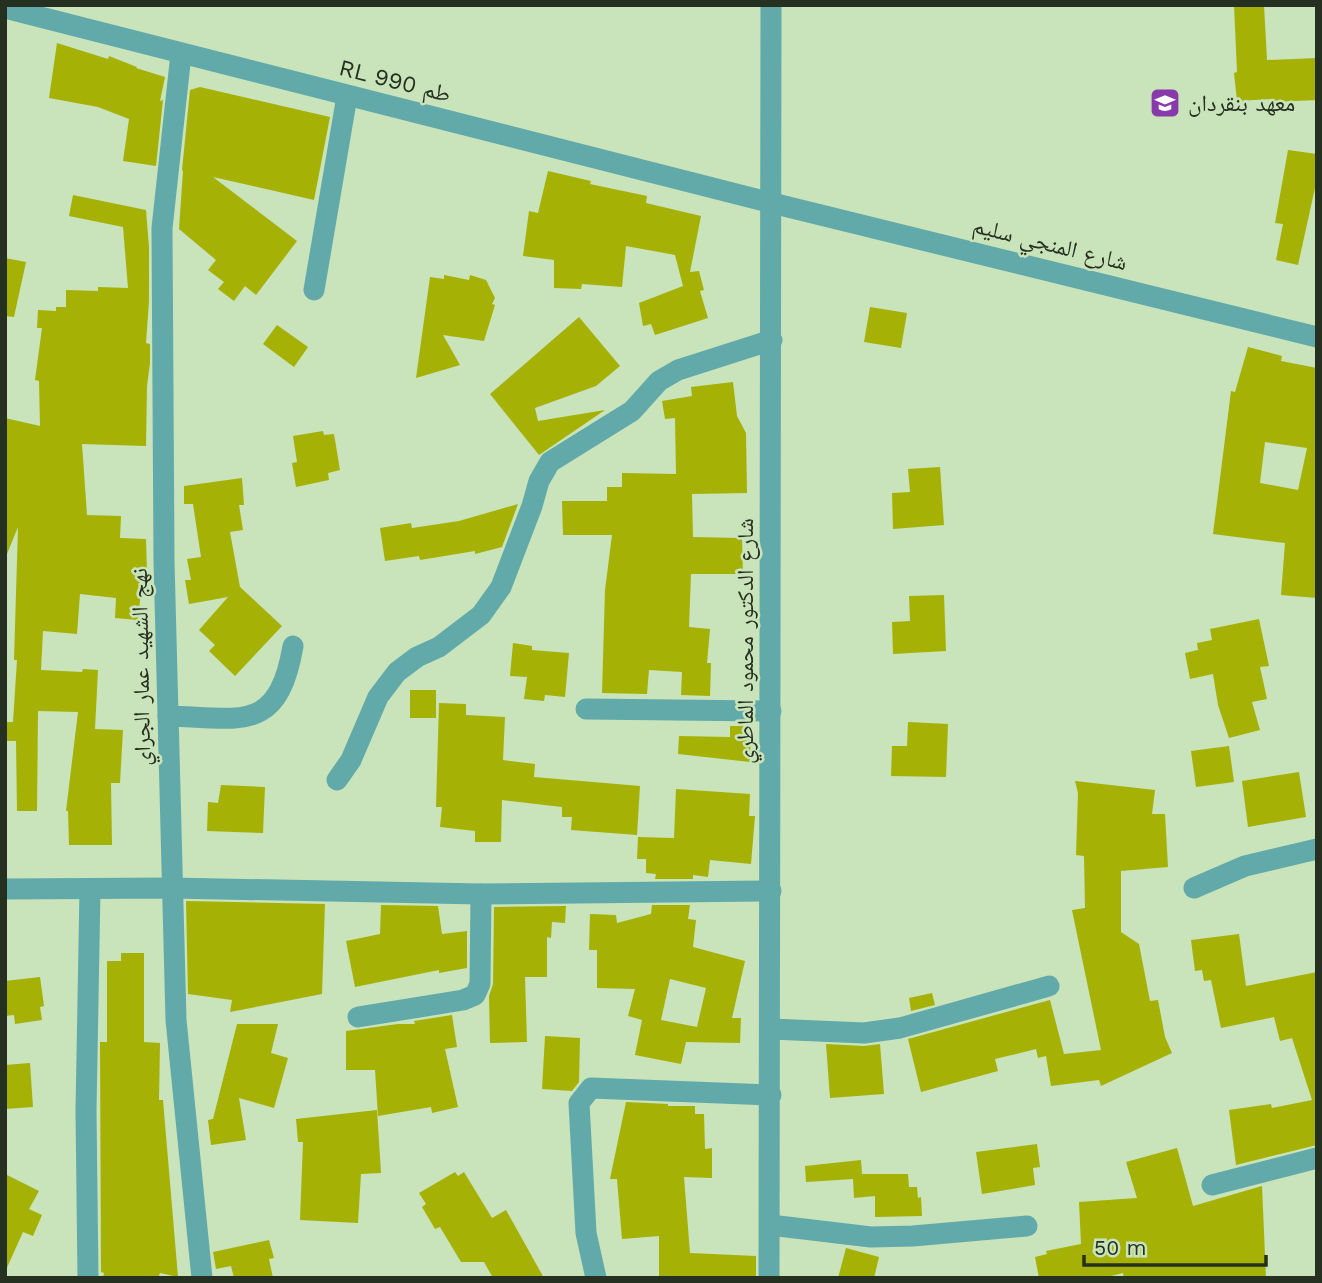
<svg xmlns="http://www.w3.org/2000/svg" width="1322" height="1283" font-family="'Work Sans','Noto Naskh Arabic',sans-serif">
<rect width="100%" height="100%" fill="#c9e3ba"/>
<!-- building -->
<g fill="#a6b105" fill-rule="evenodd">
<path d="M1234 5H1264L1267 60 1317 58V100L1273 102 1272 99 1237 101 1234 73 1237 72Z"/>
<path d="M57 43 108 59 109 56 137 67 136 68 165 77 160 101 163 100 156 166 123 161 129 119 98 107 49 98Z"/>
<path d="M200 87 330 117 314 200 213 177 297 241 256 295 245 286 234 301 218 289 224 282 208 270 216 260 179 229 183 171 182 170 190 90Z"/>
<path d="M1288 150 1317 154V179L1298 265 1276 260 1283 224 1275 223Z"/>
<path d="M548 171 591 181 590 184 647 196 646 203 701 216 690 272 699 271 704 290 700 291 708 318 655 335 651 324 643 326 639 303 683 286 675 255 626 246 622 287 582 284 581 289 554 288V260L523 256 529 211 538 213Z"/>
<path d="M73 195 146 210 149 247V301L146 343 150 344V363L147 386 146 446 82 444 87 515 121 516 120 538 146 539 147 573H143L138 620 115 618 116 598 80 594 77 634 43 631 41 670 82 672 83 669 98 670 95 729 123 730 120 783H111L112 845H69L68 811H66L78 712 38 711 37 811H17L16 741H5V722H13L17 660H14L18 527 7 554H5V418L40 426 39 381 35 380 42 328H37L38 310 56 311V307H66V290L98 291V287L128 288 123 227 69 216Z"/>
<path d="M5 258 26 262 14 317 5 316Z"/>
<path d="M444 275 469 280 470 275 486 280 495 298 492 304 495 305 484 341 443 335 460 365 416 378 430 277 444 279Z"/>
<path d="M870 307 907 313 901 348 864 342Z"/>
<path d="M579 317 620 366 596 386 535 408 538 421 605 410 539 455 490 394Z"/>
<path d="M277 325 308 347 294 367 263 344Z"/>
<path d="M1248 347 1282 356 1281 361 1317 368V598L1281 595 1285 543 1213 534 1231 391 1235 392ZM1265 442 1307 448 1298 490 1260 483Z"/>
<path d="M733 382 737 416 746 433 747 493 692 494 693 537 742 538 743 574H691L689 627 710 629 707 663H711L710 696 681 695 682 672 649 670 647 694 602 693 605 590 612 535H563L562 501H607V487H622V473L676 474 675 418 665 419 662 401 692 396 691 387Z"/>
<path d="M323 431 324 435 334 434 340 470 328 473 329 480 296 487 292 463 297 462 293 436Z"/>
<path d="M940 467 944 525 893 529 892 493 910 492 908 469Z"/>
<path d="M242 478 244 505H239L243 530 230 532 240 587 282 626 235 676 209 651 215 645 199 630 228 597 189 604 185 580H191L187 559 201 557 193 504H184V486Z"/>
<path d="M518 504 502 547 475 554V551L420 560 419 556 385 561 380 528 411 523 412 528 459 521Z"/>
<path d="M944 595 946 651 893 654 892 622 910 621 909 596Z"/>
<path d="M1259 619 1269 666 1260 667 1267 699 1252 702 1260 730 1229 738 1218 705 1213 674 1190 679 1185 653 1198 650 1197 643 1212 640 1210 629Z"/>
<path d="M513 643 532 646V650L569 653 565 697 545 695 544 701 524 699 527 677 510 676Z"/>
<rect x="410" y="690" width="26" height="28"/>
<path d="M439 703 466 704V715L505 717 503 760 535 764 534 777 640 786 637 835 571 830 572 817H562V807L502 800 501 842H475V831L440 827 442 807H436Z"/>
<path d="M908 722 948 724 946 777 891 776 892 746H907Z"/>
<path d="M730 726H751L750 762 678 754 679 736 730 737Z"/>
<path d="M1229 746 1234 782 1196 787 1191 751Z"/>
<path d="M1299 772 1306 817 1248 827 1242 781Z"/>
<path d="M1075 781 1155 790 1152 814H1165L1168 867 1121 871V932L1139 944 1150 1001 1158 1000 1165 1037 1172 1053 1101 1086 1099 1080 1051 1086 1046 1056 1038 1058 1036 1049 995 1059 998 1071 921 1092 908 1039 1050 1000 1064 1054 1101 1050 1072 910 1085 908 1084 856 1076 855 1078 793Z"/>
<path d="M221 785 265 787 263 833 207 831 208 802 218 803Z"/>
<path d="M676 789 750 794 749 816H755L751 864 710 860 708 877 693 875V879H655L656 874 646 873V859H637L638 837 674 838Z"/>
<path d="M186 901 325 904 322 994 230 1012 232 1000 188 994Z"/>
<path d="M381 905 438 906 442 934 467 931V968L439 973V970L355 987 346 941 380 934Z"/>
<path d="M652 905H690L688 919 696 920 693 947 745 961 732 1018H741L740 1043 686 1042 681 1064 635 1055 642 1020 628 1016 635 989 597 988V950H589L590 914 616 915 617 923 651 914ZM670 979 706 988 697 1027 661 1020Z"/>
<path d="M566 906 565 923 552 922 551 938 547 937V977H525L527 1042 490 1043 489 996 493 984 494 907Z"/>
<path d="M1239 934 1246 986 1317 972V1145L1236 1165 1229 1110 1271 1104 1272 1108 1312 1100 1292 1038 1280 1041 1274 1017 1221 1028 1211 980 1204 981 1202 970 1195 971 1191 940Z"/>
<path d="M121 953H144V1042L160 1043 159 1100H163L178 1277 160 1273 158 1278H103L104 1273 101 1272 100 1042H107V961H121Z"/>
<path d="M40 977 44 1006 40 1007 42 1020 15 1024 14 1015 5 1016V981Z"/>
<path d="M932 993 935 1005 911 1011 909 998Z"/>
<path d="M452 1015 457 1047 445 1049 458 1107 432 1113 431 1107 378 1116 375 1070H346V1031L398 1024H415L414 1021Z"/>
<path d="M237 1024H278L271 1053 288 1058 274 1108 239 1098 246 1140 211 1145 208 1120 213 1119Z"/>
<path d="M545 1036 580 1038 579 1082 572 1091 542 1089Z"/>
<path d="M826 1044 864 1046 880 1044 884 1094 830 1098Z"/>
<path d="M30 1063 33 1107 5 1109V1065Z"/>
<path d="M626 1102 668 1104V1106H695V1114H704L705 1149 712 1148V1178L684 1177 690 1253 756 1256V1278H659V1236L622 1239 617 1179H610Z"/>
<path d="M377 1110 381 1173 361 1174 358 1223 300 1220 303 1142H298L296 1119Z"/>
<path d="M1037 1144 1040 1167 1033 1168 1035 1185 982 1194 976 1152Z"/>
<path d="M1177 1148 1193 1206 1262 1186 1266 1278H1124L1123 1273 1103 1278H1039L1035 1257 1047 1254 1046 1251 1081 1244 1079 1202 1137 1198 1126 1162Z"/>
<path d="M861 1160 862 1174H908L909 1187H917L918 1198 921 1197 922 1216 875 1217V1196L854 1198 853 1179 806 1182 805 1166Z"/>
<path d="M455 1172 458 1176 464 1172 492 1218 506 1210 544 1278H493L484 1262H461L440 1227 435 1229 422 1207 426 1204 419 1193Z"/>
<path d="M5 1174 39 1191 29 1209 42 1215 33 1236 23 1232 5 1272Z"/>
<path d="M269 1240 274 1258 269 1259 273 1278H234L231 1266 216 1269 213 1252Z"/>
<path d="M846 1248 879 1257 874 1278H838Z"/>
</g>
<g fill="none" stroke-linecap="round" stroke-linejoin="round">
<!-- minor -->
<g stroke="#61aaa9" stroke-width="21">
<path d="M5 8 772 203 1317 337"/>
<path d="M181 54 162 228 164 561 176 1020 202 1278"/>
<path d="M314 290 347 96"/>
<path d="M586 709 771 711"/>
<path d="M168 716C241 718 278 734 293 646"/>
<path d="M337 780 351 760 378 697 397 672 417 657 439 647 481 615 501 587 532 506 539 481 550 462 632 411 659 381 678 370 772 340"/>
<path d="M1194 888 1245 866 1317 849"/>
<path d="M5 889 172 888 481 894 771 891"/>
<path d="M358 1017 463 1000 475 995 480 984 481 894"/>
<path d="M771 1029 864 1033 900 1028 1049 986"/>
<path d="M1212 1185 1317 1158"/>
<path d="M770 1225 871 1237 913 1236 1027 1226"/>
<path d="M88 1278 86 1111 90 889"/>
<path d="M596 1278 586 1233 579 1103 591 1088 771 1095"/>
<path d="M769 1278 771 5"/>
</g>
</g>
<!-- icons -->
<defs>
<g id="school-square" transform="scale(1.575)"><rect x="-9" y="-9" width="18" height="18" rx="4" fill="#8839aa" stroke="#c9e3ba"/><path d="M0-5L7-2L0 1L-7-2ZM-4 1L0 2.5L4 1V4Q0 6-4 4Z" fill="#fff"/></g>
</defs>
<g fill-rule="evenodd">
<use href="#school-square" x="1165" y="103"/>
</g>
<g text-anchor="middle" dominant-baseline="central" stroke-width="5" stroke-linejoin="round" paint-order="stroke">
<!-- street labels -->
<g font-size="23" fill="#263020" stroke="#c9e3ba">
<text transform="translate(395 81) rotate(14)">RL طم 990</text>
<text transform="translate(1050 244) rotate(14)">شارع المنجي سليم</text>
<text transform="translate(745 641) rotate(-90)">شارع الدكتور محمود الماطري</text>
<text transform="translate(141 667) rotate(-91)">نهج الشهيد عمار الجراي</text>
</g>
<!-- poi labels -->
<g font-size="23" fill="#263020" stroke="#c9e3ba" text-anchor="start">
<text x="1188" y="103">معهد بنقردان</text>
</g>
</g>
<!-- border -->
<rect width="1322" height="1283" fill="none" stroke="#263020" stroke-width="14"/>
<!-- scale -->
<path d="M1084 1255v10h182v-10" fill="none" stroke="#263020" stroke-width="3.5"/>
<text x="1094" y="1255" font-size="21" fill="#263020" stroke="#c9e3ba" stroke-width="5" paint-order="stroke">50 m</text>
</svg>
